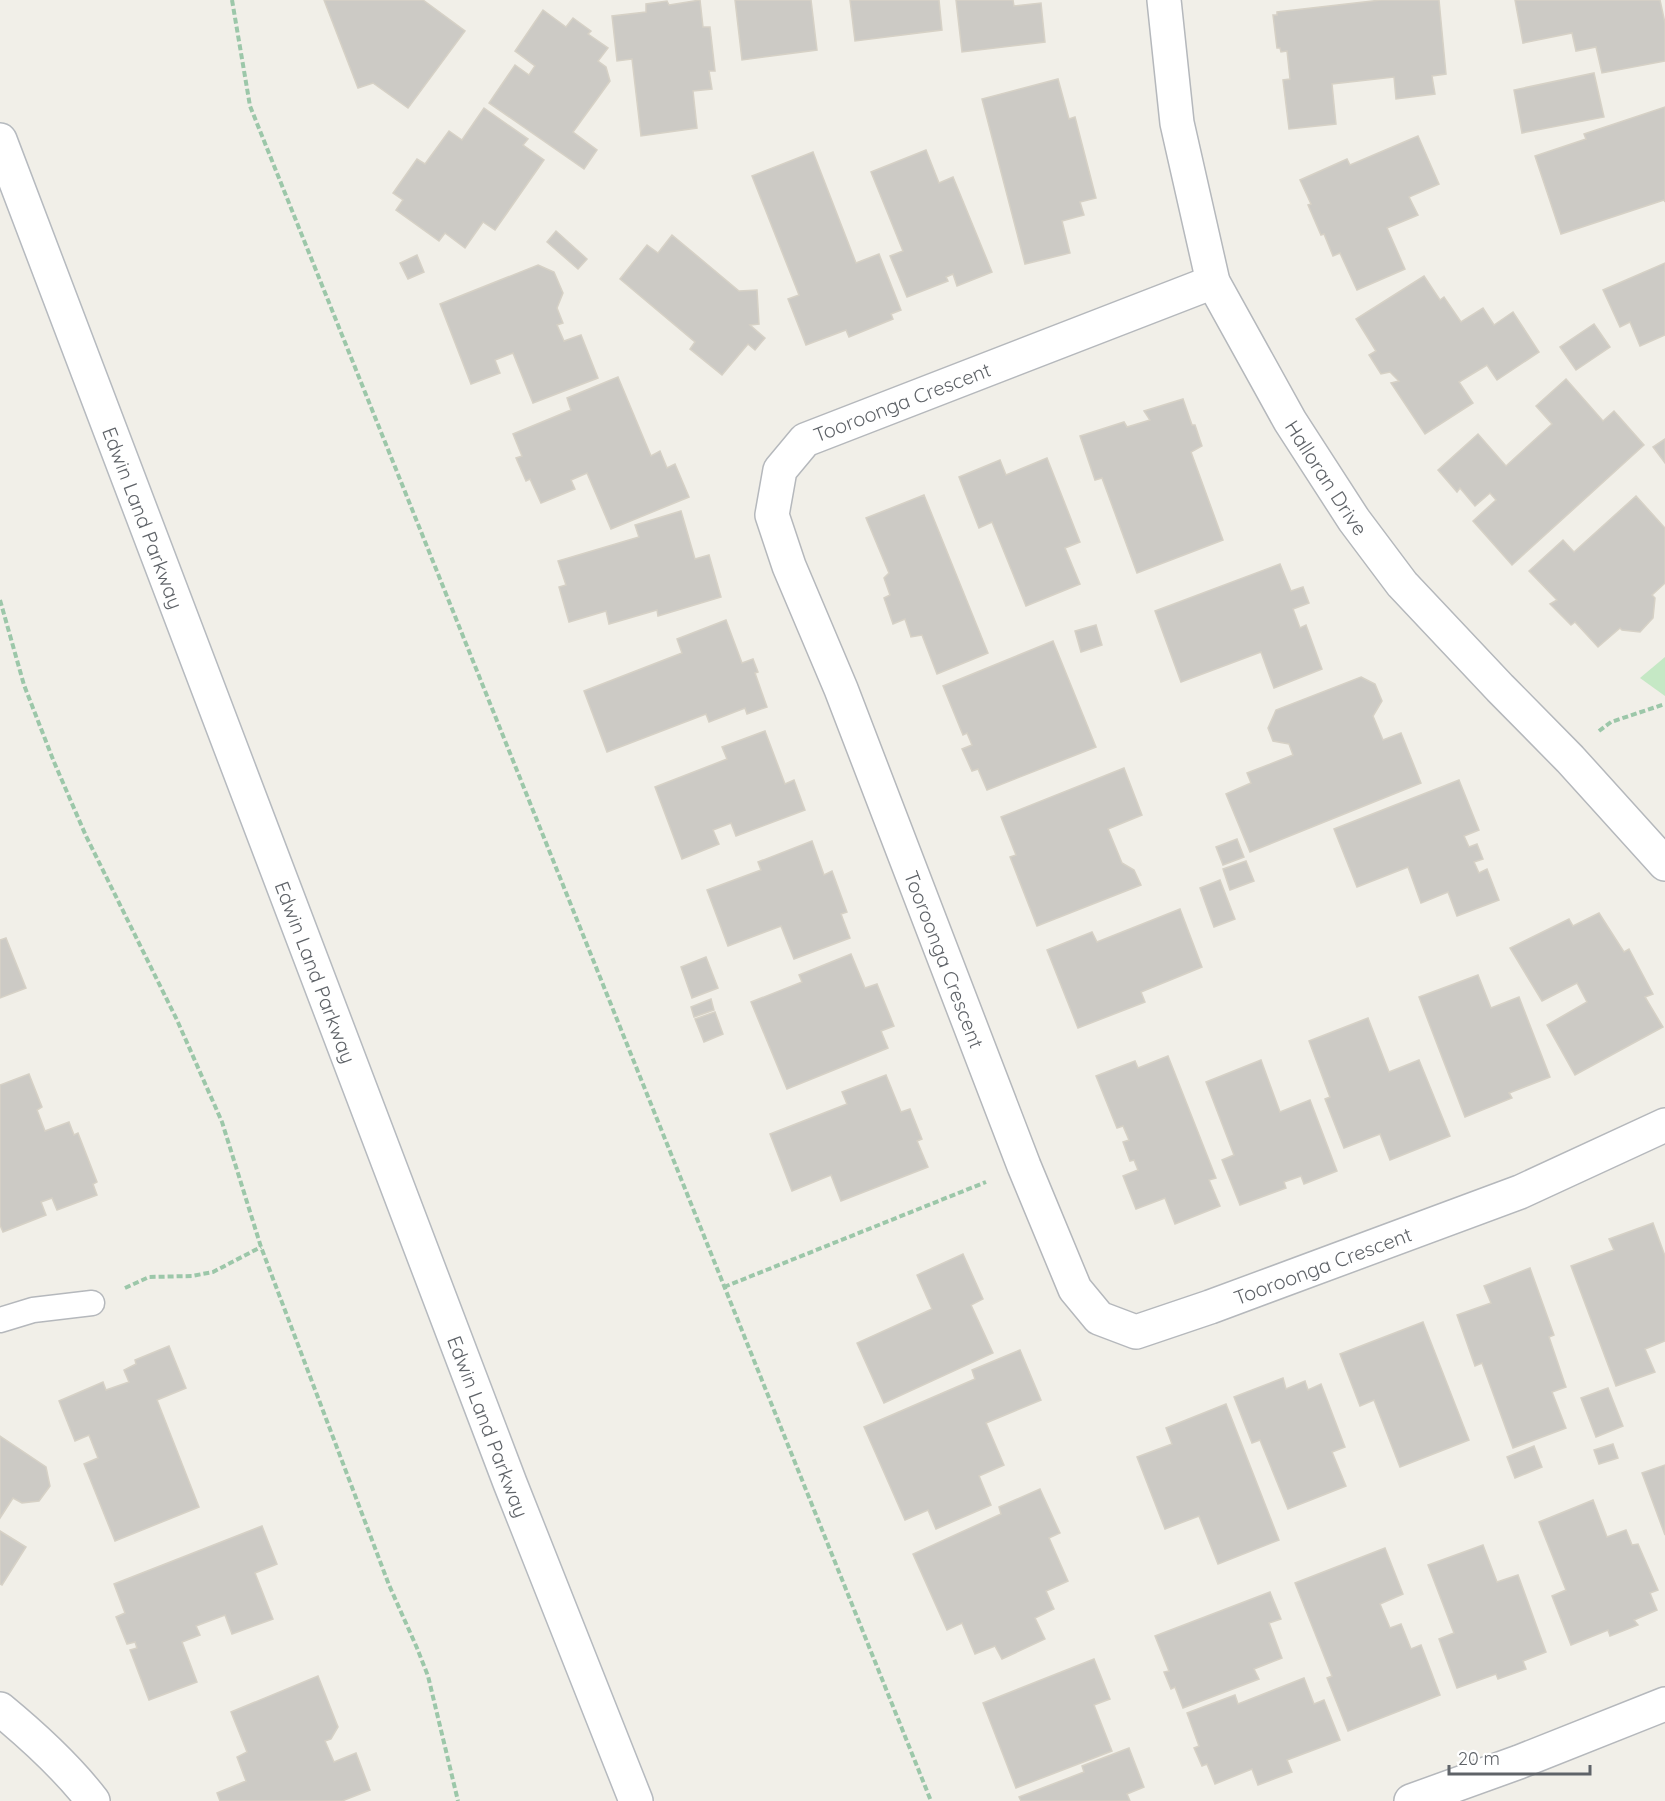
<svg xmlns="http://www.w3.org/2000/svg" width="1665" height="1801" font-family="Quicksand,sans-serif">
<rect width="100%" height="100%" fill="#f1efe8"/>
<!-- green -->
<path fill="#c5e8c5" d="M1665 657V696L1640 678Z"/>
<!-- building -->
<g fill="#cccac5" stroke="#d6d1c6" stroke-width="1.5">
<path d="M324 0H423L465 31 408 108 373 83 358 88Z"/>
<path d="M700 0 703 27H710L715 71H709L712 89 693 91 697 128 641 136 632 59 617 61 612 16 646 12V4L667 1 669 5Z"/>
<path d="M735 0H811L817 50 742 60Z"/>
<path d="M850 0H939L942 30 855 41Z"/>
<path d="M956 0H1013L1014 6 1041 3 1045 42 962 52Z"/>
<path d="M1381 0H1439L1446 74 1432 76 1435 94 1396 99 1394 77 1332 84 1336 124 1289 129 1283 80 1290 79 1287 51 1281 52 1280 48H1277L1273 15H1277V12Z"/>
<path d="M1515 0H1660L1665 23V61L1602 73 1596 47 1576 51 1572 33 1523 43Z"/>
<path d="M543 10 566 27 573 18 591 31 588 34 608 48 598 61 606 67 610 81 573 132 597 150 584 169 489 103 515 65 529 75 535 66 515 51Z"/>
<path d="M1594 73 1604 117 1522 133 1514 90Z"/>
<path d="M1058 79 1069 119 1075 117 1096 198 1080 202 1084 215 1062 221 1070 253 1025 264 982 99Z"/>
<path d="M1665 107V202L1664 200 1561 234 1535 156 1586 139 1584 134Z"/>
<path d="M484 108 528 139 523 145 544 160 495 230 483 222 465 248 445 233 439 241 396 210 403 200 393 193 417 159 425 164 449 131 462 140Z"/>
<path d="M1418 136 1439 184 1409 197 1418 215 1387 228 1405 269 1357 290 1340 253 1333 256 1324 234 1321 235 1308 205 1311 204 1300 180 1347 159 1350 165Z"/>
<path d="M926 150 939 183 953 177 992 272 957 286 953 274 946 277 948 281 907 297 890 256 903 251 871 172Z"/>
<path d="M813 152 856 263 879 254 901 310 891 314 893 319 849 337 846 330 806 345 788 299 799 295 752 176Z"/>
<path d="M556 231 587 259 578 269 547 242Z"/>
<path d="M672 235 739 291 757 290 759 324 750 325 765 338 755 350 748 344 722 375 690 349 695 342 620 279 647 245 658 253Z"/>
<path d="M417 255 424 272 408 279 400 263Z"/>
<path d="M1665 263V335L1640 346 1630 322 1620 327 1603 290Z"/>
<path d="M538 265 554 272 563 293 557 308 563 323 557 325 564 341 581 335 598 378 533 403 513 353 495 360 500 373 471 384 440 304Z"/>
<path d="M1424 276 1440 300 1444 297 1461 322 1483 308 1494 325 1513 312 1539 352 1497 380 1487 365 1459 382 1473 403 1425 434 1391 383 1399 381 1390 372 1381 374 1369 355 1376 351 1356 319Z"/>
<path d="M1594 324 1610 347 1576 370 1560 347Z"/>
<path d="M618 377 651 456 660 451 667 468 675 464 689 497 611 529 587 473 571 480 575 489 541 503 530 479 526 481 516 458 522 456 513 434 571 410 567 398Z"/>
<path d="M1566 379 1603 421 1614 411 1644 445 1512 565 1473 521 1496 500 1490 493 1475 506 1460 488 1457 492 1438 470 1478 434 1506 466 1552 424 1536 406Z"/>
<path d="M1183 399 1192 425H1195L1202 446 1191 452 1223 540 1137 573 1102 478 1095 480 1080 436 1124 422 1127 427 1150 420 1144 411Z"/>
<path d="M1665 439V463L1653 447Z"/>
<path d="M1047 458 1080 542 1065 548 1080 584 1026 606 992 522 979 528 959 477 1000 460 1006 475Z"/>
<path d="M924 495 988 653 937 674 922 635 911 637 905 619 893 624 884 598 890 595 884 578 889 573 866 518Z"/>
<path d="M1636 496 1665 528V583L1652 595 1655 598 1653 618 1640 632 1622 630 1620 628 1598 647 1575 622 1571 625 1550 604 1557 600 1529 571 1563 540 1574 552Z"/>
<path d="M681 511 695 559 709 555 721 597 658 616 657 610 609 624 606 611 569 622 559 587 566 585 558 561 639 537 635 525Z"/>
<path d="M1280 564 1291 591 1303 587 1309 603 1293 609 1300 628 1306 625 1322 669 1274 688 1261 652 1181 682 1155 611Z"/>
<path d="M726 620 742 663 753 659 758 672 755 673 767 707 747 714 745 708 709 722 706 714 607 752 584 691 682 653 677 639Z"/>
<path d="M1096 625 1102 645 1081 652 1075 631Z"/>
<path d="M1053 641 1096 747 987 790 978 769 972 771 962 749 972 745 967 733 963 735 943 686Z"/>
<path d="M1361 677 1375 684 1382 701 1373 716 1383 740 1401 733 1421 783 1250 852 1226 794 1251 783 1247 773 1293 755 1289 744 1273 741 1268 728 1276 710Z"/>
<path d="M765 731 785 784 794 780 805 810 736 836 731 823 713 830 719 844 682 859 655 787 727 759 722 747Z"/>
<path d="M1124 768 1142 815 1108 829 1122 863 1134 870 1141 885 1037 926 1010 857 1016 855 1001 817Z"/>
<path d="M1459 780 1479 830 1464 836 1469 847 1477 844 1483 859 1474 862 1479 873 1487 869 1499 900 1457 916 1448 892 1421 903 1408 867 1357 887 1334 829Z"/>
<path d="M1237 839 1244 857 1223 865 1216 847Z"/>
<path d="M812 841 824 875 832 871 847 912 841 914 850 938 794 959 781 926 728 946 707 890 761 870 758 862Z"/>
<path d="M1246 861 1254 881 1230 890 1223 869Z"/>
<path d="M1220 880 1235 919 1214 927 1200 888Z"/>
<path d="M1180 909 1202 967 1141 992 1145 1002 1078 1028 1047 950 1092 932 1097 942Z"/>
<path d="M1599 913 1624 952 1629 949 1653 994 1645 997 1663 1027 1575 1075 1547 1025 1587 1002 1577 983 1542 1001 1510 948 1569 919 1573 926Z"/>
<path d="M6 938 26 988 0 998V940Z"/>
<path d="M851 954 865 988 877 984 894 1026 881 1031 888 1048 787 1089 751 1002 802 982 799 975Z"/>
<path d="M706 957 718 988 692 998 681 967Z"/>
<path d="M1478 975 1491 1008 1519 997 1550 1077 1509 1093 1512 1098 1465 1117 1419 997Z"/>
<path d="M711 999 714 1010 694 1017 691 1007Z"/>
<path d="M715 1012 723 1034 704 1042 695 1019Z"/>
<path d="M1368 1018 1389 1072 1419 1060 1450 1136 1390 1160 1380 1134 1344 1148 1325 1099 1330 1097 1309 1041Z"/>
<path d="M1168 1056 1216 1178 1209 1180 1220 1206 1175 1224 1165 1198 1136 1209 1123 1176 1138 1170 1134 1160 1130 1161 1123 1142 1129 1140 1123 1126 1117 1128 1096 1076 1135 1061 1138 1068Z"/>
<path d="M1261 1060 1280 1112 1310 1100 1337 1171 1304 1184 1301 1176 1284 1182 1286 1188 1240 1205 1222 1160 1234 1155 1206 1082Z"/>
<path d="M29 1074 42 1107 37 1110 45 1131 69 1122 74 1135 78 1133 97 1182 93 1184 97 1195 57 1210 52 1198 41 1202 46 1215 3 1232 0 1225V1085Z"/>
<path d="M886 1075 901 1112 910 1109 922 1139 917 1141 928 1167 841 1201 831 1175 792 1191 770 1134 847 1104 842 1092Z"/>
<path d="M1653 1223 1665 1256V1341L1645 1349 1655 1372 1616 1386 1571 1266 1614 1250 1609 1239Z"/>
<path d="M963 1254 983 1299 971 1305 993 1353 884 1403 857 1343 932 1309 917 1275Z"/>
<path d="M1530 1268 1554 1335 1549 1337 1566 1387 1552 1392 1566 1428 1513 1448 1482 1363 1475 1366 1457 1315 1491 1303 1484 1286Z"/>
<path d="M1423 1322 1469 1440 1400 1467 1374 1400 1360 1406 1340 1354Z"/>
<path d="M169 1346 186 1388 157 1400 199 1507 115 1541 84 1464 98 1458 89 1435 75 1441 59 1401 103 1382 106 1390 129 1382 124 1370 136 1364 135 1360Z"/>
<path d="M1020 1350 1041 1400 986 1423 1004 1465 979 1476 991 1505 936 1529 928 1510 905 1520 864 1427 975 1379 972 1370Z"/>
<path d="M1283 1378 1286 1389 1305 1381 1308 1390 1321 1384 1345 1447 1332 1452 1346 1486 1288 1509 1260 1440 1252 1443 1234 1397Z"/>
<path d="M1608 1388 1623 1426 1596 1437 1581 1398Z"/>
<path d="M1226 1404 1279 1540 1218 1564 1199 1516 1165 1529 1137 1457 1172 1444 1166 1428Z"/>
<path d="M0 1436 46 1467 50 1486 39 1501 22 1503 13 1498 0 1518Z"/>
<path d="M1613 1444 1618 1458 1599 1464 1594 1450Z"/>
<path d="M1534 1446 1542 1467 1515 1478 1507 1457Z"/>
<path d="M1665 1465V1535L1642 1473Z"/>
<path d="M1040 1489 1060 1533 1049 1538 1068 1581 1046 1591 1054 1609 1035 1618 1045 1639 1002 1659 995 1646 975 1654 962 1623 947 1630 913 1554 1001 1514 999 1507Z"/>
<path d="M1593 1500 1607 1537 1626 1530 1632 1545 1638 1544 1658 1590 1650 1593 1657 1610 1634 1620 1638 1625 1610 1636 1608 1630 1571 1645 1552 1596 1566 1590 1539 1522Z"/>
<path d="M262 1526 277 1564 255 1573 273 1619 232 1634 225 1615 196 1626 200 1635 182 1642 197 1682 149 1700 130 1650 137 1648 135 1642 127 1644 116 1617 125 1613 114 1584Z"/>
<path d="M0 1531 26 1547 2 1585 0 1584Z"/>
<path d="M1483 1545 1497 1582 1518 1575 1546 1652 1523 1661 1526 1669 1498 1679 1496 1674 1457 1688 1439 1639 1454 1633 1428 1565Z"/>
<path d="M1385 1548 1403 1594 1380 1604 1390 1628 1401 1624 1411 1649 1421 1645 1440 1695 1348 1731 1327 1678 1332 1676 1295 1583Z"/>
<path d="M1270 1592 1281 1619 1269 1623 1282 1658 1254 1669 1259 1679 1183 1708 1175 1687 1171 1689 1164 1672 1169 1671 1155 1636Z"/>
<path d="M1094 1659 1110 1699 1094 1705 1112 1751 1016 1788 983 1703Z"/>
<path d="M318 1676 338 1727 331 1739 325 1741 334 1762 356 1753 370 1790 342 1801H220L217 1793 246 1781 237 1757 247 1752 231 1712Z"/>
<path d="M1304 1678 1314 1704 1324 1700 1340 1740 1287 1760 1292 1772 1258 1785 1252 1769 1215 1784 1207 1764 1202 1766 1194 1748 1199 1746 1187 1713 1235 1695 1238 1704Z"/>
<path d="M1129 1748 1144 1787 1127 1794 1130 1801H1021L1019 1797 1084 1772 1082 1766Z"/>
</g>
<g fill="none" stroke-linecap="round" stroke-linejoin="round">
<!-- service casing -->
<g stroke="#b5b8bc" stroke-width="27">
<path id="service" d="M0 1320 33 1310 92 1303"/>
</g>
<!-- minor casing -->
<g stroke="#b5b8bc" stroke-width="36">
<g id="minor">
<path id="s1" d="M1213 282 805 440 780 470 772 515 789 566 841 689 1024 1166 1075 1289 1099 1318 1136 1332 1210 1307 1520 1192 1665 1125"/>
<path d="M0 1709C34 1737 66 1766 93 1801"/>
<path d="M1411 1801 1519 1762 1665 1704"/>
</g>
</g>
<!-- tertiary casing -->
<g stroke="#b5b8bc" stroke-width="36">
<g id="tertiary">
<path id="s2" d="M1164 0 1177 123 1213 282 1290 421 1354 520 1402 584 1500 688 1570 759 1665 864"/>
</g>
</g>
<!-- secondary casing -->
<g stroke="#b6babf" stroke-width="36">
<g id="secondary">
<path id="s3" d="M0 140 510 1483 636 1801"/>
</g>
</g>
<!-- path -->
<g stroke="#9cc7a9" stroke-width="4" stroke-dasharray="6 3" stroke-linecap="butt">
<path d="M232 0 250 106 931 1801"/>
<path d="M0 600 24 685 54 762 86 836 177 1020 222 1122 261 1247 389 1585 417 1648 428 1676 458 1801"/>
<path d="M1599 731 1611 722 1665 704"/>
<path d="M724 1287 986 1182"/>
<path d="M125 1288 149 1277 192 1276 213 1272 261 1247"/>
</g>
<!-- service -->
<use href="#service" stroke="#fff" stroke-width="24"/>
<!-- minor -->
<use href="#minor" stroke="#fff" stroke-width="33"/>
<!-- tertiary -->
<use href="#tertiary" stroke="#fff" stroke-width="33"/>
<!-- secondary -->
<use href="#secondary" stroke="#fff" stroke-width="33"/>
</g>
<g text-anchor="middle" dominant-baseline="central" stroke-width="4.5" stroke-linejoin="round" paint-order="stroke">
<!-- street labels -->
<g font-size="20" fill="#5f6368" stroke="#fff">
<text transform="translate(902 402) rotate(-21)">Tooroonga Crescent</text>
<text stroke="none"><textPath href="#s2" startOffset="513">Halloran Drive</textPath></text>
<text stroke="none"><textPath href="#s3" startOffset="404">Edwin Land Parkway</textPath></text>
<text stroke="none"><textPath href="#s1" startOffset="999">Tooroonga Crescent</textPath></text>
<text stroke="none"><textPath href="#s3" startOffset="890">Edwin Land Parkway</textPath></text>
<text stroke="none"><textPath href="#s1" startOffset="1629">Tooroonga Crescent</textPath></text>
<text stroke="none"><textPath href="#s3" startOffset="1376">Edwin Land Parkway</textPath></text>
</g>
</g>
<!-- scale -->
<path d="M1449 1765v9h141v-9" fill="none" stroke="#5f6368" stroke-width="3"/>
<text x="1458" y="1765" font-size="18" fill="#5f6368" stroke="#ffffff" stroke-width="4.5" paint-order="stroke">20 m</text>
</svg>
